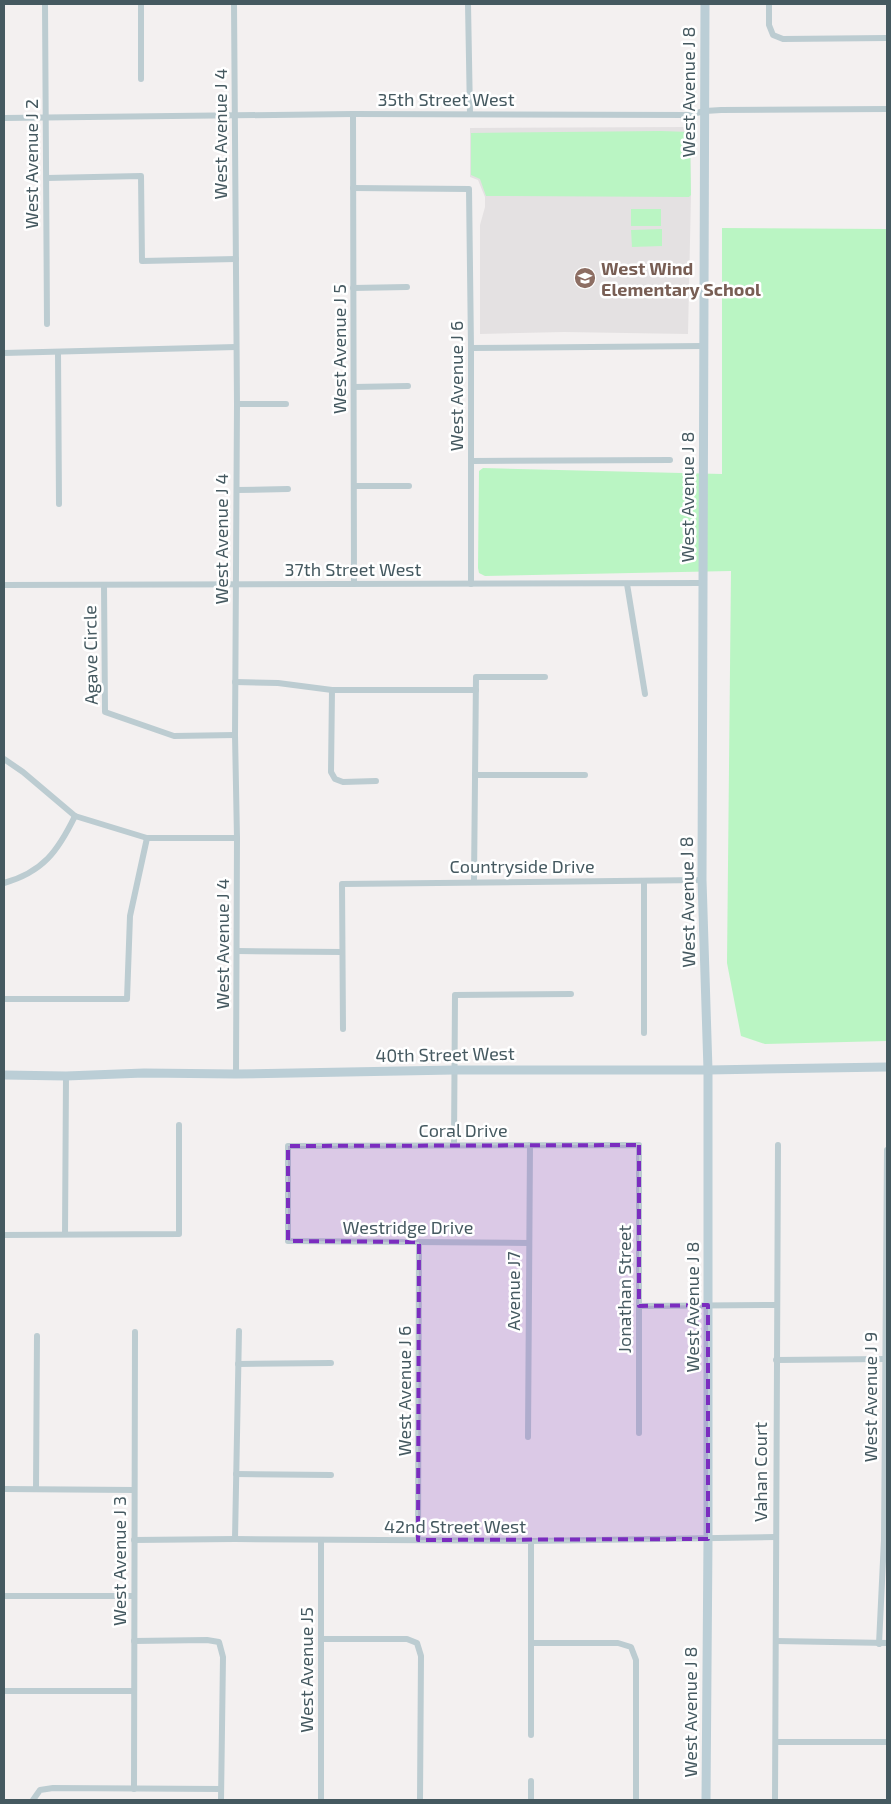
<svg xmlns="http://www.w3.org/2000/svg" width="891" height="1804" font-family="'Exo 2',sans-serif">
<rect width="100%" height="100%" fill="#f3f0f0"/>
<!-- education -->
<path fill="#e4e1e2" d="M685 127 690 132 691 195 688 334 564 332 480 334V225L485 207V197L478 180 470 177V128Z"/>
<!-- green -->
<g fill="#baf5c3">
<path d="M661 131 690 132 691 195 689 197 486 196 480 179 471 175V133Z"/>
<rect x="631" y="209" width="30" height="17"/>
<path d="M722 228 887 229V1041L765 1044 741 1036 727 963 731 571 485 576 479 573 478 568 479 471 483 468 722 474Z"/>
<path d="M662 229V246L632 247 631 230Z"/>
</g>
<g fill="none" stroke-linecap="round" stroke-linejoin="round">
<!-- street -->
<g stroke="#bcccd1" stroke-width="6">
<path d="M45 4 47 324"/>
<path d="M141 4V79"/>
<path d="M234 4 237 404 235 735 237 838 236 1074"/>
<path d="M468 4 470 114"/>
<path d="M769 4V25L773 35 783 39 887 38"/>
<path d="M353 114 354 584"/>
<path d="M4 118 353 114 688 115 705 111 721 110 887 109"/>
<path d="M47 178 141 176 142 261 236 259"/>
<path d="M353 188 469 189 471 348V584"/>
<path d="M353 288 407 287"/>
<path d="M471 348 703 346"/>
<path d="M58 352 59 504"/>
<path d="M4 353 236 347"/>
<path d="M354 387 408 386"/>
<path d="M237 404H286"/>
<path d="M472 461 670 460"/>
<path d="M354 486H409"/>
<path d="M237 490 288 489"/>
<path d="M627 584 645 694"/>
<path d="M4 585 703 583"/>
<path d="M104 585 105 712 174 736 235 735"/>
<path d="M235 682 278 683 332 690H476"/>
<path d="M332 690 331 772 335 779 343 782 376 781"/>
<path d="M4 759 23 772 75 816 147 838H237"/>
<path d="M475 775H585"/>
<path d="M474 881 476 677H545"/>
<path d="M4 883C43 872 58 851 75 816"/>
<path d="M237 951 342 952"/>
<path d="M4 999H127L130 916 147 838"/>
<path d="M343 1029 342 884 702 880"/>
<path d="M644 1033V881"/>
<path d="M454 1145 455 995 571 994"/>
<path d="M65 1234 66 1076"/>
<path d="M4 1235 179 1234V1125"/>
<path d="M529 1243 288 1241V1146L639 1145V1433"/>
<path d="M639 1306 777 1305"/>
<path d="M776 1360 885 1359"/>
<path d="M238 1364 331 1363"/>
<path d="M528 1437 530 1145"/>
<path d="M236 1474 331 1475"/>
<path d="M4 1489 134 1490"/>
<path d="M36 1489 37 1336"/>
<path d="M235 1539 239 1331"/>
<path d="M134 1540 235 1539 531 1541 775 1537"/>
<path d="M321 1540V1800"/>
<path d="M418 1540 419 1242"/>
<path d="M4 1596H134"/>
<path d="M321 1639H407L417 1643 421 1656 420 1800"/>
<path d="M134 1641 207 1640 219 1642 223 1657 221 1800"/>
<path d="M776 1641 887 1643"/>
<path d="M531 1643H618L631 1647 636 1660V1800"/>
<path d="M879 1644 884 1540 887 1150"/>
<path d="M4 1691H134"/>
<path d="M531 1735V1541"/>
<path d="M776 1742H887"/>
<path d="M134 1789 135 1332"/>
<path d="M33 1800 40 1790 53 1788 221 1789"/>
<path d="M531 1800V1781"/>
<path d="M775 1800 778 1145"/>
</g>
<!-- secondary -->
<g stroke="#bbced6" stroke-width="9">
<path d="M705 4 702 880 708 1070V1539L706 1800"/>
<path d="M4 1075 66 1076 144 1073 236 1074 454 1070H708L887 1067"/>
</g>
</g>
<!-- marked area -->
<path fill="#7b2cbf" fill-opacity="0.2" stroke="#7b2cbf" stroke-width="4" stroke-dasharray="10 6" stroke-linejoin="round" d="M639 1145V1306L708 1305V1539L418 1540 419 1242 288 1241V1146Z"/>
<!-- icons -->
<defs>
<g id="school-disc" transform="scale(1.125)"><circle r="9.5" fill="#8d6e63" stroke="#fff"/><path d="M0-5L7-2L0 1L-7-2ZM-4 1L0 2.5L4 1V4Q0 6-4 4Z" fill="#fff"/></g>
</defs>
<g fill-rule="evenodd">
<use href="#school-disc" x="585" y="278"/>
</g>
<g text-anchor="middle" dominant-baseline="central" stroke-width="5" stroke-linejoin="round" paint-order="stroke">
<!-- street labels -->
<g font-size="18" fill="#455960" stroke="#fff">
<text transform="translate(688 92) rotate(-90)">West Avenue J 8</text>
<text x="446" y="99">35th Street West</text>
<text transform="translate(220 134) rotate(-90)">West Avenue J 4</text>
<text transform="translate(31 164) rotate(-90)">West Avenue J 2</text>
<text transform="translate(339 349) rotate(-90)">West Avenue J 5</text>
<text transform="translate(456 386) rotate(-90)">West Avenue J 6</text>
<text transform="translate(687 497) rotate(-90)">West Avenue J 8</text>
<text transform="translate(221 539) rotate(-90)">West Avenue J 4</text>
<text x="353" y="569">37th Street West</text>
<text transform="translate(90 655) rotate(-91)">Agave Circle</text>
<text x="522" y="866">Countryside Drive</text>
<text transform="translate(687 902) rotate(-91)">West Avenue J 8</text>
<text transform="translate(222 944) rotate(-90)">West Avenue J 4</text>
<text transform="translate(445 1054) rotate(-1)">40th Street West</text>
<text x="463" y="1130">Coral Drive</text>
<text x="408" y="1227">Westridge Drive</text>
<text transform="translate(624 1289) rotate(-90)">Jonathan Street</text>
<text transform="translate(513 1291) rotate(-90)">Avenue J7</text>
<text transform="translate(692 1307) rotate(-90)">West Avenue J 8</text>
<text transform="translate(404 1391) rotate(-90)">West Avenue J 6</text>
<text transform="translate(870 1397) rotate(-90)">West Avenue J 9</text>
<text transform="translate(760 1472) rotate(-90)">Vahan Court</text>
<text x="455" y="1526">42nd Street West</text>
<text transform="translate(119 1561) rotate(-90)">West Avenue J 3</text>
<text transform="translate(306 1670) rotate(-90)">West Avenue J5</text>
<text transform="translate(690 1712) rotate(-90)">West Avenue J 8</text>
</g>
<!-- education labels -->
<g font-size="18" font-weight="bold" fill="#785e54" stroke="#fff" text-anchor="start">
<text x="601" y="268">West Wind<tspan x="601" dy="21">Elementary School</tspan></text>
</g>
</g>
<!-- border -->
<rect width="891" height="1804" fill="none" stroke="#455960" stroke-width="10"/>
</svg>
